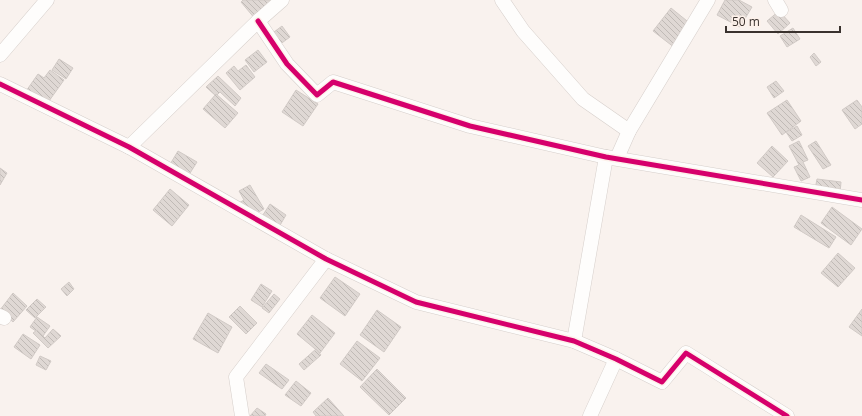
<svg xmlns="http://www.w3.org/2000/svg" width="862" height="416" font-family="'Open Sans',sans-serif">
<defs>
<pattern id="building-back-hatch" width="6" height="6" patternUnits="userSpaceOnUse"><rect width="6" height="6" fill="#dfd8d4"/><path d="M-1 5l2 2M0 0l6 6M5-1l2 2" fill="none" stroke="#c0bab6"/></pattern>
</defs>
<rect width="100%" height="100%" fill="#f9f2ee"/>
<!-- building -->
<g fill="url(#building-back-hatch)" stroke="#d1cac6">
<path d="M243 0H273L256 20 241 2Z"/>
<path d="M725 0H739L752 7 740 27 717 15Z"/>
<path d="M671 8 692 25 675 48 653 31Z"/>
<path d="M779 11 790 23 778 34 767 21Z"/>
<path d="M282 26 290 37 279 45 270 35Z"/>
<path d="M793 28 800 39 787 47 780 36Z"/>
<path d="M258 50 267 62 254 72 245 60Z"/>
<path d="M814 53 821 62 816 66 810 57Z"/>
<path d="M59 59 73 68 66 79 52 70Z"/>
<path d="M246 65 255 77 240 90 226 73 234 66 238 71Z"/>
<path d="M50 70 64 80 44 108 24 94 38 74 44 78Z"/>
<path d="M218 76 241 98 235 106 220 92 216 96 206 87Z"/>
<path d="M776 81 784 91 774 98 767 87Z"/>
<path d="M296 90 318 104 303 126 282 112Z"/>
<path d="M216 94 238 113 225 128 203 109Z"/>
<path d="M787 100 801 121 782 135 767 113Z"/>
<path d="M857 100 862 107V124L855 129 842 110Z"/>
<path d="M797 126 802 135 792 141 786 132Z"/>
<path d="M799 141 808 160 803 162 810 177 801 181 794 167 799 165 789 146Z"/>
<path d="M816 141 831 165 823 169 808 146Z"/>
<path d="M772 146 788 161 773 177 757 163Z"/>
<path d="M178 151 197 162 185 181 166 171Z"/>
<path d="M0 168 7 173 0 185Z"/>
<path d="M817 179 841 182 840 193 815 190Z"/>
<path d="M250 185 264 209 246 219 237 204 244 200 239 191Z"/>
<path d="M170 189 189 205 172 226 153 210Z"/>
<path d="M270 204 286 215 276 232 259 221Z"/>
<path d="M832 207 862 229 851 245 821 223Z"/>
<path d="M801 215 836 237 829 248 794 227Z"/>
<path d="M838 253 855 268 838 287 821 273Z"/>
<path d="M335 277 360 294 345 316 320 298Z"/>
<path d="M69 282 74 289 67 296 61 289Z"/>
<path d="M261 284 272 291 262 307 251 300Z"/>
<path d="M13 293 27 306 13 322 0 310Z"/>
<path d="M274 294 280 299 269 313 262 308Z"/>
<path d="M37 299 46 307 35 318 26 310Z"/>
<path d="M240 306 257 323 246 334 229 317Z"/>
<path d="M862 309V336L849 327Z"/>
<path d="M377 310 401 327 384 352 360 335Z"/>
<path d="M208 313 232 327 218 353 193 339Z"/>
<path d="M312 315 335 333 320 353 297 334Z"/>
<path d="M37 317 50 326 43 336 30 327Z"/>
<path d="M53 329 61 336 48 348 33 333 37 330 45 338Z"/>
<path d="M23 334 40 345 31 359 14 347Z"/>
<path d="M357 341 380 358 362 381 340 364Z"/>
<path d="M316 349 321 355 304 370 299 364Z"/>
<path d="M40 356 51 361 46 370 36 365Z"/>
<path d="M266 364 289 380 282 389 259 373Z"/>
<path d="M377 369 406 398 389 415 360 387Z"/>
<path d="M296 381 311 393 301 406 285 395Z"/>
<path d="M328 398 344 416H316L313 412Z"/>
<path d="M257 408 266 414 265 416H250Z"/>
</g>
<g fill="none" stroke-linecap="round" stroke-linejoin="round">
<!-- street casing -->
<g stroke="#d6cfcb" stroke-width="15">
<g id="street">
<path d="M502 0 523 31 583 99 629 131"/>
<path d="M775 0 781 10"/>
<path d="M258 21 287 64 317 95 333 82 470 126 606 157 862 200"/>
<path d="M0 55 47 0"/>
<path d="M0 84 129 147 326 259 416 302 574 341 616 359 662 382 686 353 787 416"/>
<path d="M129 147 258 21 282 0"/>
<path d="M617 158 629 131 708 0"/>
<path d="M0 316 4 318"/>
<path d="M574 341 606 157"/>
<path d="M242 416 236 377 326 259"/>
<path d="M590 416 616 359"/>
</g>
</g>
<!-- street -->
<use href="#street" stroke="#fefdfc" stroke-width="14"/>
<!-- cycleway casing -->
<g stroke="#fdf1ea" stroke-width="8">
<g id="cycleway">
<path d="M258 21 287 64 317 95 333 82 470 126 606 157 862 200"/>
<path d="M0 84 129 147 326 259 416 302 574 341 616 359 662 382 686 353 787 416"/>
</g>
</g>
<!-- cycleway -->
<use href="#cycleway" stroke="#d6006c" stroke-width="5"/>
</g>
<!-- scale -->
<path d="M726 26v6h114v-6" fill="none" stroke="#3a322e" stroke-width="2"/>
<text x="732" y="26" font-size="12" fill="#3a322e" stroke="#fdf1ea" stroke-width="3" paint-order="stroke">50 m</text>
</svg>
